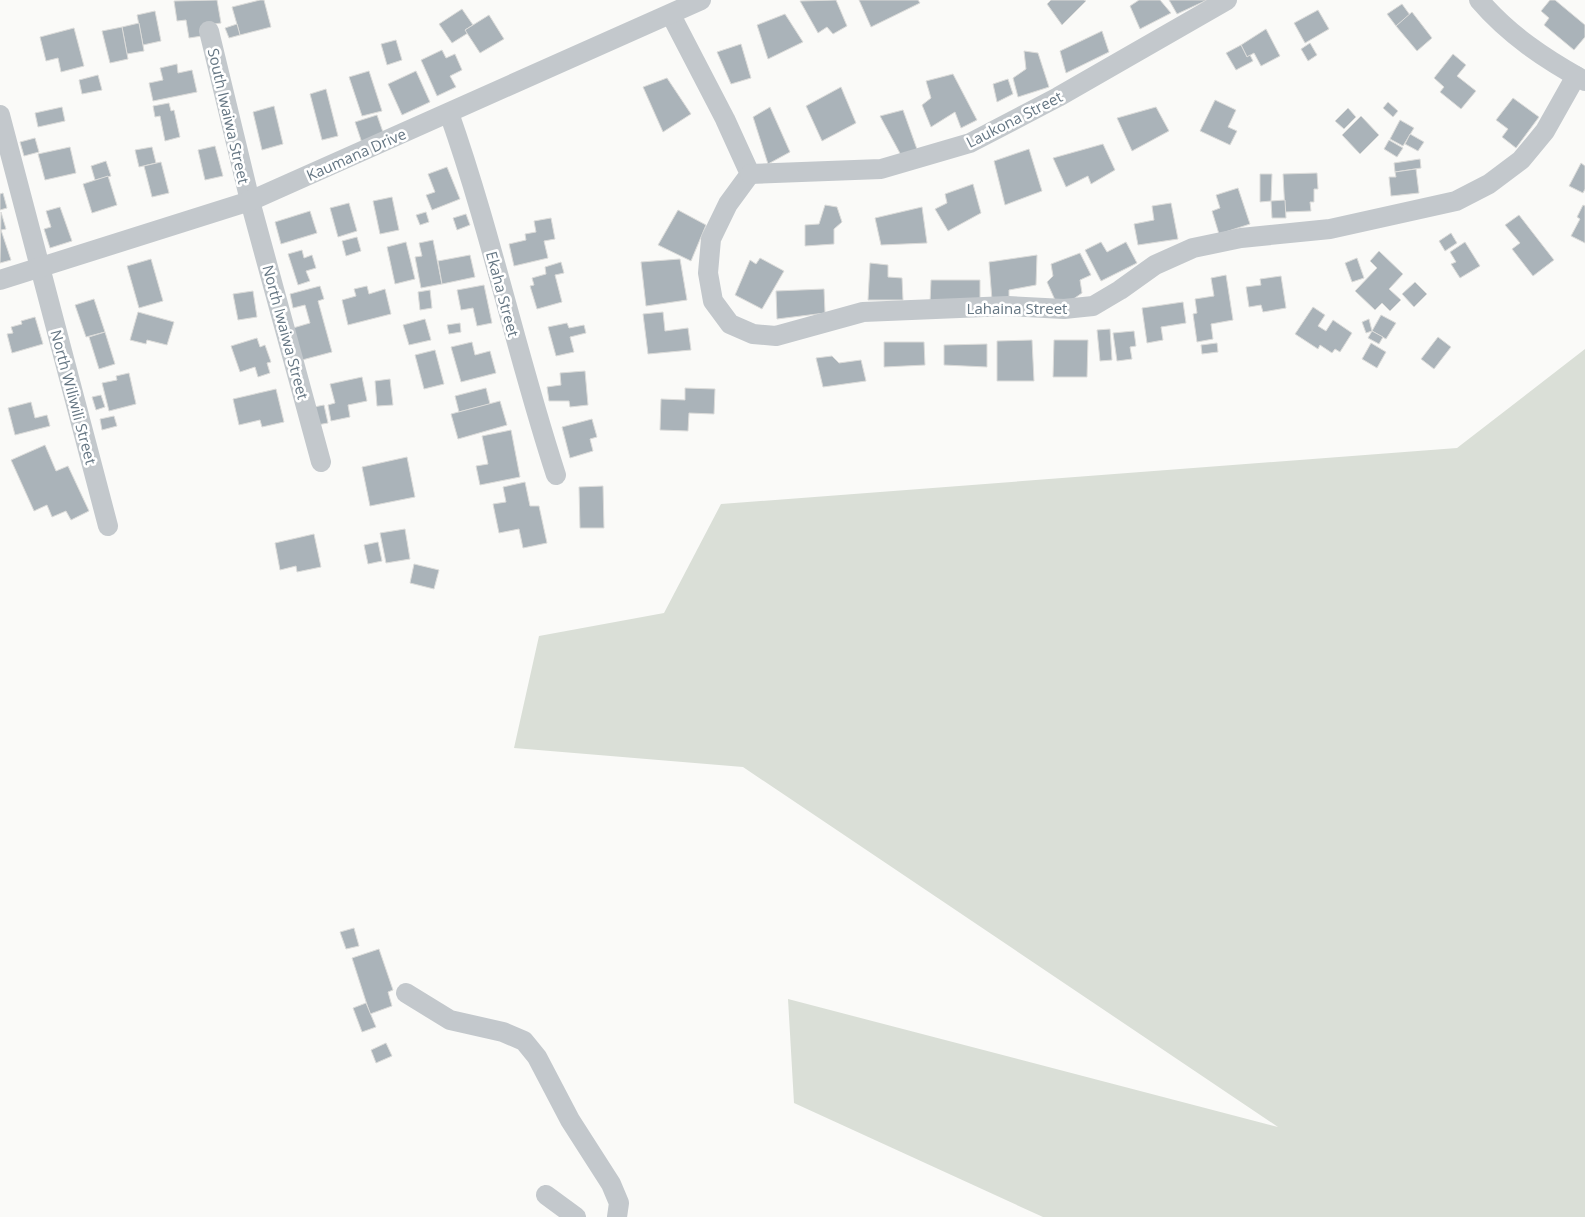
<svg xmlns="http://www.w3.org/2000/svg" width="1585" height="1217" font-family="'Open Sans',sans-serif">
<rect width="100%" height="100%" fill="#fafaf8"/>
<!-- green -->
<path fill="#dadfd7" d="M1585 349V1217H1043L794 1103 788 999 1278 1127 743 767 514 748 539 636 664 613 721 504 1457 448Z"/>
<!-- building -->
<g fill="#aab3b9" stroke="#dcdcda">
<path d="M217 0 221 23 201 26 202 36 189 38 186 20 177 21 174 1Z"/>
<path d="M260 0H264L271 27 240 35 232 7Z"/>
<path d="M836 0 847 26 833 34 827 27 818 33 800 1Z"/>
<path d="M859 0H918L920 3 871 27Z"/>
<path d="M1051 0H1084L1086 1 1062 25 1047 4Z"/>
<path d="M1139 0H1160L1171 13 1140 29 1130 6Z"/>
<path d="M1169 0H1207L1177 14Z"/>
<path d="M1550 0H1555L1585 25V37L1574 50 1544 25 1549 18 1541 11Z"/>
<path d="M1402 4 1410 15 1396 26 1387 14Z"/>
<path d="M462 9 473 25 465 30 468 33 452 43 439 24Z"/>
<path d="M1318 10 1329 29 1305 43 1294 23Z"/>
<path d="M155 11 161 41 143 45 137 15Z"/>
<path d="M1412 12 1432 38 1417 51 1396 26Z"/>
<path d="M785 14 803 42 768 59 757 25Z"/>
<path d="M489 15 504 39 480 53 465 30Z"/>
<path d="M139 23 144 51 127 54 122 27Z"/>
<path d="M237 24 240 35 229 38 225 28Z"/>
<path d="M122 27 128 59 110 63 102 31Z"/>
<path d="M74 28 84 66 61 72 58 58 46 61 40 37Z"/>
<path d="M1266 29 1280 56 1261 66 1254 53 1247 57 1241 45Z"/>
<path d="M1102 31 1109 52 1066 73 1060 51Z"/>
<path d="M396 40 402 60 387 65 381 44Z"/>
<path d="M1310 43 1317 55 1308 61 1301 49Z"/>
<path d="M741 44 751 78 731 84 717 52Z"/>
<path d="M1241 45 1247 57 1250 55 1253 61 1236 70 1226 53Z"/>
<path d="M442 50 446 58 455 54 462 70 450 76 456 87 437 96 421 60Z"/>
<path d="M1024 51 1038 53 1049 87 1018 97 1013 78 1026 69Z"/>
<path d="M1453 54 1466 65 1457 76 1476 91 1461 109 1440 92 1444 87 1434 78Z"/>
<path d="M177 64 178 73 192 70 197 92 153 101 149 83 163 80 160 68Z"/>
<path d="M369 71 382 111 362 116 349 77Z"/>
<path d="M416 71 430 102 402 115 388 84Z"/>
<path d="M953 74 977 120 961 128 955 112 931 127 922 105 931 98 926 81Z"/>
<path d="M98 75 102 90 82 94 79 80Z"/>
<path d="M667 78 691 114 663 132 643 87Z"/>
<path d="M1008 79 1013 94 997 102 993 84Z"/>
<path d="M841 87 856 123 822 141 806 106Z"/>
<path d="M326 89 338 136 322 140 310 94Z"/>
<path d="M1513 98 1539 117 1516 148 1502 137 1508 129 1496 120Z"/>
<path d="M1215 100 1236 110 1228 127 1237 131 1230 145 1200 131Z"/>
<path d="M1388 102 1398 111 1393 117 1383 108Z"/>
<path d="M169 103 171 111 174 110 180 137 165 141 160 116 155 117 153 106Z"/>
<path d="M274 106 283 144 262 150 253 112Z"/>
<path d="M62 107 65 121 38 127 35 113Z"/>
<path d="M770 107 790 152 768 164 753 117Z"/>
<path d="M1156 107 1169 131 1132 151 1117 118Z"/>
<path d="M1348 108 1356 117 1344 129 1335 121Z"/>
<path d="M903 110 918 152 902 157 880 116Z"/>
<path d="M377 115 384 135 362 143 355 122Z"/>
<path d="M1361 116 1379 135 1360 154 1342 135Z"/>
<path d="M1400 120 1414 128 1403 146 1390 139Z"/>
<path d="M1410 134 1424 142 1418 151 1405 144Z"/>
<path d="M35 138 39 152 24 156 20 142Z"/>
<path d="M1389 140 1403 148 1397 157 1384 149Z"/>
<path d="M1103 144 1115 170 1091 184 1088 176 1066 187 1053 158Z"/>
<path d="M215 146 223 176 205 180 198 150Z"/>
<path d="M70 147 76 173 45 180 38 154Z"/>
<path d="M152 147 156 163 139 167 135 150Z"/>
<path d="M1029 149 1042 191 1005 205 994 161Z"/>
<path d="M1420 159 1421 168 1395 172 1394 163Z"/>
<path d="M106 161 111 176 95 180 91 166Z"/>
<path d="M161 162 169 193 152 197 144 166Z"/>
<path d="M1581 163 1585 166V189L1583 193 1569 186Z"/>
<path d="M447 167 460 199 432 210 426 195 435 192 428 174Z"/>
<path d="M1416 169 1419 193 1391 196 1389 177H1396L1395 172Z"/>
<path d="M1317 173 1318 189H1314V202H1310L1311 211 1285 212 1283 174Z"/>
<path d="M1260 174H1272L1271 201 1260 202Z"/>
<path d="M108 176 117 205 92 213 83 184Z"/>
<path d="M973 184 981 213 948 231 935 209 947 203 945 194Z"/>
<path d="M1238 188 1250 224 1219 234 1212 211 1220 208 1216 195Z"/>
<path d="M3 193 7 208 0 210V194Z"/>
<path d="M392 197 399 230 380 234 373 201Z"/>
<path d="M1285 200 1286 218H1272L1271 201Z"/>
<path d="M349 203 357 231 338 237 330 208Z"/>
<path d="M1171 203 1178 239 1138 245 1134 224 1154 220 1152 206Z"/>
<path d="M825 205 837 207 842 222 834 229V244L805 246V225L819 224Z"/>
<path d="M1583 205 1585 206V243L1571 236 1580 219 1577 217Z"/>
<path d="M60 207 72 241 50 248 44 229 51 227 46 211Z"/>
<path d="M922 207 927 243 881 245 875 218Z"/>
<path d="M678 210 706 225 691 261 658 245Z"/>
<path d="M310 211 317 233 281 244 275 222Z"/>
<path d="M1 212 6 229 1 230 11 260 0 263Z"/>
<path d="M426 212 429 222 420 225 416 215Z"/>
<path d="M466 214 470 225 457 230 453 218Z"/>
<path d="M1519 215 1554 260 1533 276 1512 249 1520 243 1505 225Z"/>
<path d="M551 218 555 239 544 241 548 258 514 266 509 244 526 240 525 234 536 232 534 221Z"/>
<path d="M1451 233 1457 243 1445 251 1439 241Z"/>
<path d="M357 237 361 251 346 256 342 241Z"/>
<path d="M433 240 442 284 421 288 415 257 422 256 419 243Z"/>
<path d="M406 242 415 279 395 284 387 247Z"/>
<path d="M1101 242 1107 252 1126 242 1137 263 1101 281 1085 250Z"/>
<path d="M1465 242 1480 266 1460 278 1451 264 1456 262 1450 252Z"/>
<path d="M302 250 304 258 312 255 316 268 306 271 310 281 298 285 288 254Z"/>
<path d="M1379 251 1403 274 1389 289 1401 300 1390 311 1382 303 1375 310 1355 291 1377 268 1370 261Z"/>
<path d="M1080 253 1091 275 1080 280 1082 293 1072 300H1055L1047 282 1053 276 1051 264Z"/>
<path d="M470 255 475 277 442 284 438 261Z"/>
<path d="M1037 255 1036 285 1009 290V298L992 300 989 262Z"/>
<path d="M760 258 784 271 762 309 735 295 750 260 756 264Z"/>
<path d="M1357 258 1364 278 1352 282 1345 263Z"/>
<path d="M151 259 163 301 139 308 127 266Z"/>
<path d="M680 259 687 300 646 306 641 262Z"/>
<path d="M561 262 564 273 555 275 562 302 537 309 530 286 534 285 532 278 546 274 545 267Z"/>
<path d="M870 263 888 265V277L902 278 903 300H868Z"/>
<path d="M1226 275 1233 320 1211 324 1213 339 1197 342 1193 314 1197 313 1195 299 1214 296 1211 278Z"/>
<path d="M1281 276 1286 308 1263 312 1261 305 1249 307 1246 287 1261 285 1260 279Z"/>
<path d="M931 280H980V304L930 303Z"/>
<path d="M1415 282 1427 294 1414 307 1402 294Z"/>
<path d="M484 285 492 323 477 326 473 308 461 310 457 290Z"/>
<path d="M320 286 324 299 318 301 332 352 302 360 293 328 310 323 305 305 293 308 290 294Z"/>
<path d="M367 286 369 294 385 289 391 314 348 325 342 300 356 296 354 289Z"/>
<path d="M824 289 825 313 777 319 776 291Z"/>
<path d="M430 290 432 308 420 310 418 292Z"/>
<path d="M253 291 257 317 238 320 233 294Z"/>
<path d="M94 299 105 332 86 337 75 305Z"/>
<path d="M1183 302 1186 323 1161 327 1163 340 1147 343 1142 308Z"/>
<path d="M1313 307 1325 315 1318 326 1326 331 1333 320 1352 333 1340 352 1335 349 1332 353 1320 345 1318 349 1295 334Z"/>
<path d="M138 312 174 322 167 345 147 340 146 344 130 340Z"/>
<path d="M663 312 665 331 688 328 691 350 648 354 643 314Z"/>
<path d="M1381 315 1396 323 1386 339 1372 331Z"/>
<path d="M35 317 43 344 12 353 7 334 13 333 11 327 22 324 21 321Z"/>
<path d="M425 319 431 340 409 345 403 325Z"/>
<path d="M1369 319 1372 331 1366 333 1362 322Z"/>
<path d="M460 323 461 332 449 334 447 325Z"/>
<path d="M567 323 569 328 584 325 586 333 570 337 574 352 556 356 548 327Z"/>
<path d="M1110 329 1112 360 1100 361 1097 330Z"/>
<path d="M1134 331 1136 346 1130 347 1132 359 1117 361 1113 333Z"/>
<path d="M1372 331 1383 337 1379 344 1368 338Z"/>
<path d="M105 332 115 364 99 369 89 337Z"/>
<path d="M1438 337 1451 347 1434 369 1421 359Z"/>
<path d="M257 338 260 347 265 345 271 362 267 363 270 373 258 377 255 367 240 372 231 346Z"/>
<path d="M1032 340 1034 381H997V341Z"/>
<path d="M1054 340H1088L1087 377H1053Z"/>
<path d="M472 342 475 355 490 351 496 373 461 382 451 347Z"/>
<path d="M884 342H924L925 365 884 367Z"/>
<path d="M1217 343 1218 352 1202 354 1201 345Z"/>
<path d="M1371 343 1386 352 1377 368 1362 359Z"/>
<path d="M987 344V367L944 365V345Z"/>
<path d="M435 350 444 384 424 389 415 355Z"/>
<path d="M832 356 839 363 861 360 866 381 823 387 816 358Z"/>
<path d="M585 371 588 405 570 407 569 401H549L547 387 561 385 560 373Z"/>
<path d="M129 373 136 404 109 411 102 383 117 380 116 376Z"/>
<path d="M362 377 367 401 348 405 350 417 331 421 328 405 335 403 330 384Z"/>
<path d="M390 379 393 405 377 406 375 381Z"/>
<path d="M486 388 490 404 459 412 455 396Z"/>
<path d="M685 388 715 389 714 414 689 413 688 431 660 430 661 399 685 400Z"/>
<path d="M276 389 284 422 262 427 260 420 239 425 233 399Z"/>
<path d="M101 395 105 407 96 410 92 397Z"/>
<path d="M500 401 507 425 458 439 451 414Z"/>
<path d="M31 402 35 418 47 415 50 426 15 435 8 408Z"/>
<path d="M324 405 328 423 317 425 314 407Z"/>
<path d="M114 416 117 426 102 430 100 419Z"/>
<path d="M592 419 597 437 590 439 593 451 570 458 562 427Z"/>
<path d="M511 430 520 477 480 485 476 466 488 464 482 436Z"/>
<path d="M45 445 56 471 68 466 89 511 71 520 66 511 52 517 47 505 34 511 11 460Z"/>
<path d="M407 457 415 497 370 506 362 467Z"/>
<path d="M525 482 530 506H539L547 543 523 548 519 529 499 533 493 504 506 502 503 487Z"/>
<path d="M603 486 604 528H580L579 487Z"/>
<path d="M405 529 410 559 386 563 380 533Z"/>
<path d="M314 534 321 567 297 572 296 566 280 570 275 543Z"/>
<path d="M378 542 382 561 368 564 364 545Z"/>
<path d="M414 564 439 570 434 589 410 583Z"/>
<path d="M354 928 359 946 346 949 340 932Z"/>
<path d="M379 949 393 990 388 992 392 1006 370 1014 352 958Z"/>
<path d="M366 1003 376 1027 362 1032 353 1008Z"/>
<path d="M386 1043 392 1056 376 1063 371 1050Z"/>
</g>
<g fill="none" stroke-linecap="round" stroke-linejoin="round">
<!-- minor -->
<g stroke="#c3c8cc" stroke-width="20">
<path d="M1479 0C1509 35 1545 59 1585 81"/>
<path d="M671 15 725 119 750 174 728 204 711 239 708 273 713 301 730 324 753 334 776 336 863 312 1008 306 1064 309 1093 306 1120 290 1155 265 1193 248 1241 238 1330 229 1456 201 1489 184 1521 160 1545 131 1576 76"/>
<path d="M209 31 250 201 321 462"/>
<path d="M449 113C491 232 517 356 556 475"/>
<path d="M0 115 108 526"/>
<path d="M750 174 881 169 970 143 1058 97 1227 0"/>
<path d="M0 280 250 201 701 0"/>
<path d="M406 993 450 1020 503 1032 524 1041 537 1057 570 1120 611 1184 619 1203 617 1217"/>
<path d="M546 1195 576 1217"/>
</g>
</g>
<g text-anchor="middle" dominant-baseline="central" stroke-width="5" stroke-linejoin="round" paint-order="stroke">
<!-- street labels -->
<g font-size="15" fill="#657683" stroke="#fff">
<text transform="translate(229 116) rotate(77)">South Iwaiwa Street</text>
<text transform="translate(1014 119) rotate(-27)">Laukona Street</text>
<text transform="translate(356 154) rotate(-24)">Kaumana Drive</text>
<text transform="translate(503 294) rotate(75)">Ekaha Street</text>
<text x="1017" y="308">Lahaina Street</text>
<text transform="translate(286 332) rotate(75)">North Iwaiwa Street</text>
<text transform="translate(74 397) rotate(75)">North Wiliwili Street</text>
</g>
</g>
</svg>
